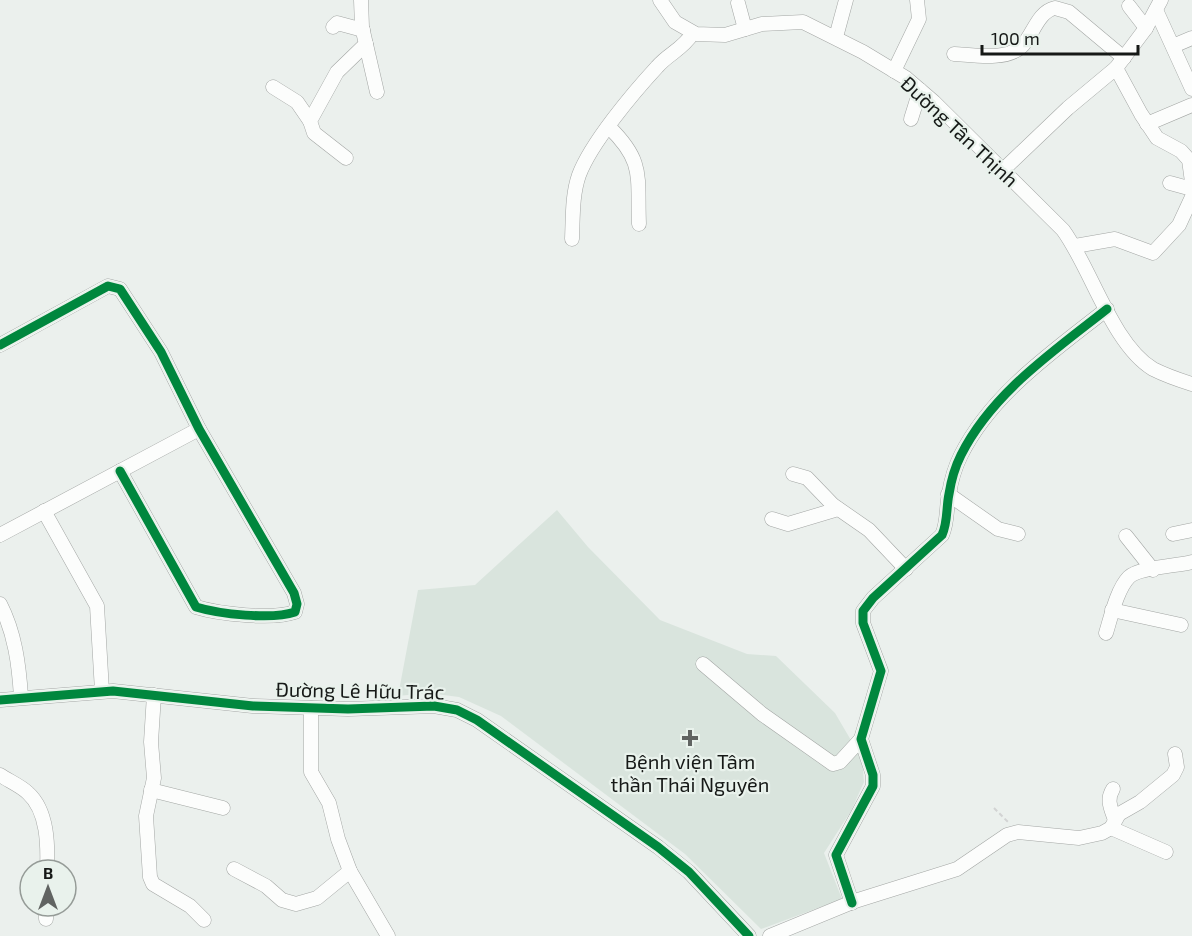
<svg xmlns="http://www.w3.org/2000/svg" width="1192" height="936" font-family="'Exo 2',sans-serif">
<rect width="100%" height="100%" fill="#ebf0ed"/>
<!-- built -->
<path fill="#d9e4dd" d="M557 510 588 547 660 620 747 654 776 656 835 713 862 759 864 782 851 811 824 853 842 899 761 929 685 854 501 716 459 697 428 693 398 696 418 590 475 585Z"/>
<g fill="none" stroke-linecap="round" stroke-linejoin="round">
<!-- minor casing -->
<g stroke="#a3a6a4" stroke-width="15">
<g id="minor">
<path d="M361 0 362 27 377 92"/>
<path d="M660 0 675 22 696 34 725 35 762 24 803 22 863 52 906 78 934 102 1063 230C1091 268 1112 344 1153 369 1165 375 1179 380 1192 384"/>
<path d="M738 3 745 29"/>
<path d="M1129 6 1146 28"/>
<path d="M1156 10 1192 89"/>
<path d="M333 27 337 23 363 30"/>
<path d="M836 37 846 0"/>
<path d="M1173 46 1192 38"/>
<path d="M954 54C973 55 1005 61 1021 47 1033 36 1037 12 1055 8L1069 12 1124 58"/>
<path d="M1116 68 1141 114 1157 138 1181 151 1189 160 1192 182"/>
<path d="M894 71 919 19 917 0"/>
<path d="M273 87 297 102 310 121"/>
<path d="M911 119 920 90"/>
<path d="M1147 124 1192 105"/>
<path d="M609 127C645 162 637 177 639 224"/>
<path d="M346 158 314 133 310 121 337 72 366 44"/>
<path d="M1003 170 1068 108 1116 68 1146 28 1161 0"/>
<path d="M1170 183 1192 189"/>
<path d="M572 239C573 217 572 195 579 175 591 143 633 93 657 67 669 53 682 50 693 33"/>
<path d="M1075 246 1115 239 1153 253 1179 225 1192 197"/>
<path d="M0 345 108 286 120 289 161 352 199 429 294 593 297 604 295 612C272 620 219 614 196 607L120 471"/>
<path d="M793 474 807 478 833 505 869 530 906 569"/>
<path d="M948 494 998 529 1018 534"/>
<path d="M44 511 97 606 102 691"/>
<path d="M772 519 788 524 838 509"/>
<path d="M1173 534 1192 530"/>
<path d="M0 535 199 429"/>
<path d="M1126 536 1153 570"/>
<path d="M0 604C15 633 19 665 21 697"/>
<path d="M1112 610 1181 625"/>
<path d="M1106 633C1111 617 1117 589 1129 577 1139 567 1177 566 1192 562"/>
<path d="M703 664 762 714 833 764 840 762 861 739"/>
<path d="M154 695 151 742 154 778 146 816 150 877 153 884 190 906 204 920"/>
<path d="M0 700 113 691 253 706 348 709 434 706 457 710 477 720 658 847 689 872 749 936"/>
<path d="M311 708V772L329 803 338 839 350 871 388 936"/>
<path d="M0 775C9 781 21 786 28 793 48 811 48 846 47 870"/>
<path d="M1113 789C1106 800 1111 808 1115 820"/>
<path d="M151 790 223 808"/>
<path d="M1111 828 1166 852"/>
<path d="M234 869 266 886 282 900 296 904 317 898 350 871"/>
<path d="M852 903 836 855 873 786V775L861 739 881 671 863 623V611L873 598 942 535C948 522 946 508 949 494 951 481 955 467 961 455 992 393 1054 351 1107 309"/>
<path d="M46 919V906"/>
<path d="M770 936 855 901 957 869 1007 835 1018 832 1079 838 1102 833 1111 828 1119 814 1140 802 1173 775 1177 767 1175 754"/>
</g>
</g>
<!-- path -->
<path stroke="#d2d3d3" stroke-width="2" stroke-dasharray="4.5 3" stroke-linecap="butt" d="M994 808 1008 822"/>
<!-- minor -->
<use href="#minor" stroke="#fcfdfc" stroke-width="14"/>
<!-- cycleway casing -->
<g stroke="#e9f2ec" stroke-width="13">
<g id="cycleway">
<path d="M0 345 108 286 120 289 161 352 199 429 294 593 297 604 295 612C272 620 219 614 196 607L120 471"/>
<path d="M0 700 113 691 253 706 348 709 434 706 457 710 477 720 658 847 689 872 749 936"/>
<path d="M852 903 836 855 873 786V775L861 739 881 671 863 623V611L873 598 942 535C948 522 946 508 949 494 951 481 955 467 961 455 992 393 1054 351 1107 309"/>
</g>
</g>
<!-- cycleway -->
<use href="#cycleway" stroke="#00873e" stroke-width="9"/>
</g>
<!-- markers -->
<path fill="#616462" stroke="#e9f2ec" stroke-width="2" d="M687 729h6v6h6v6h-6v6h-6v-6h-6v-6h6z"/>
<g text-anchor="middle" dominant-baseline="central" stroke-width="4.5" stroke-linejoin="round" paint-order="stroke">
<!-- street labels -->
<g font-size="20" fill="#161917" stroke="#e9f2ec">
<text transform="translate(960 131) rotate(43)">Đường Tân Thịnh</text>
<text transform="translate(360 690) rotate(1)">Đường Lê Hữu Trác</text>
</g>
<!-- poi labels -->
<g font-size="20" fill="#161917" stroke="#e9f2ec">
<text x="690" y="761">Bệnh viện Tâm<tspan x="690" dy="23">thần Thái Nguyên</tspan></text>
</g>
</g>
<!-- north arrow -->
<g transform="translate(48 888)"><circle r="28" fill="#e9f2ec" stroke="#959b97" stroke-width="1.5"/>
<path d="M0-4.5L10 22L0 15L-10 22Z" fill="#616462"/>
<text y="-9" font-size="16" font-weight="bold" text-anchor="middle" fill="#161917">B</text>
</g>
<!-- scale -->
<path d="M982 45v9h156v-9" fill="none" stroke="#161917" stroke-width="3"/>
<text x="991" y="45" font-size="18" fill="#161917" stroke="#e9f2ec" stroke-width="4.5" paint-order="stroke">100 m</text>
</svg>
